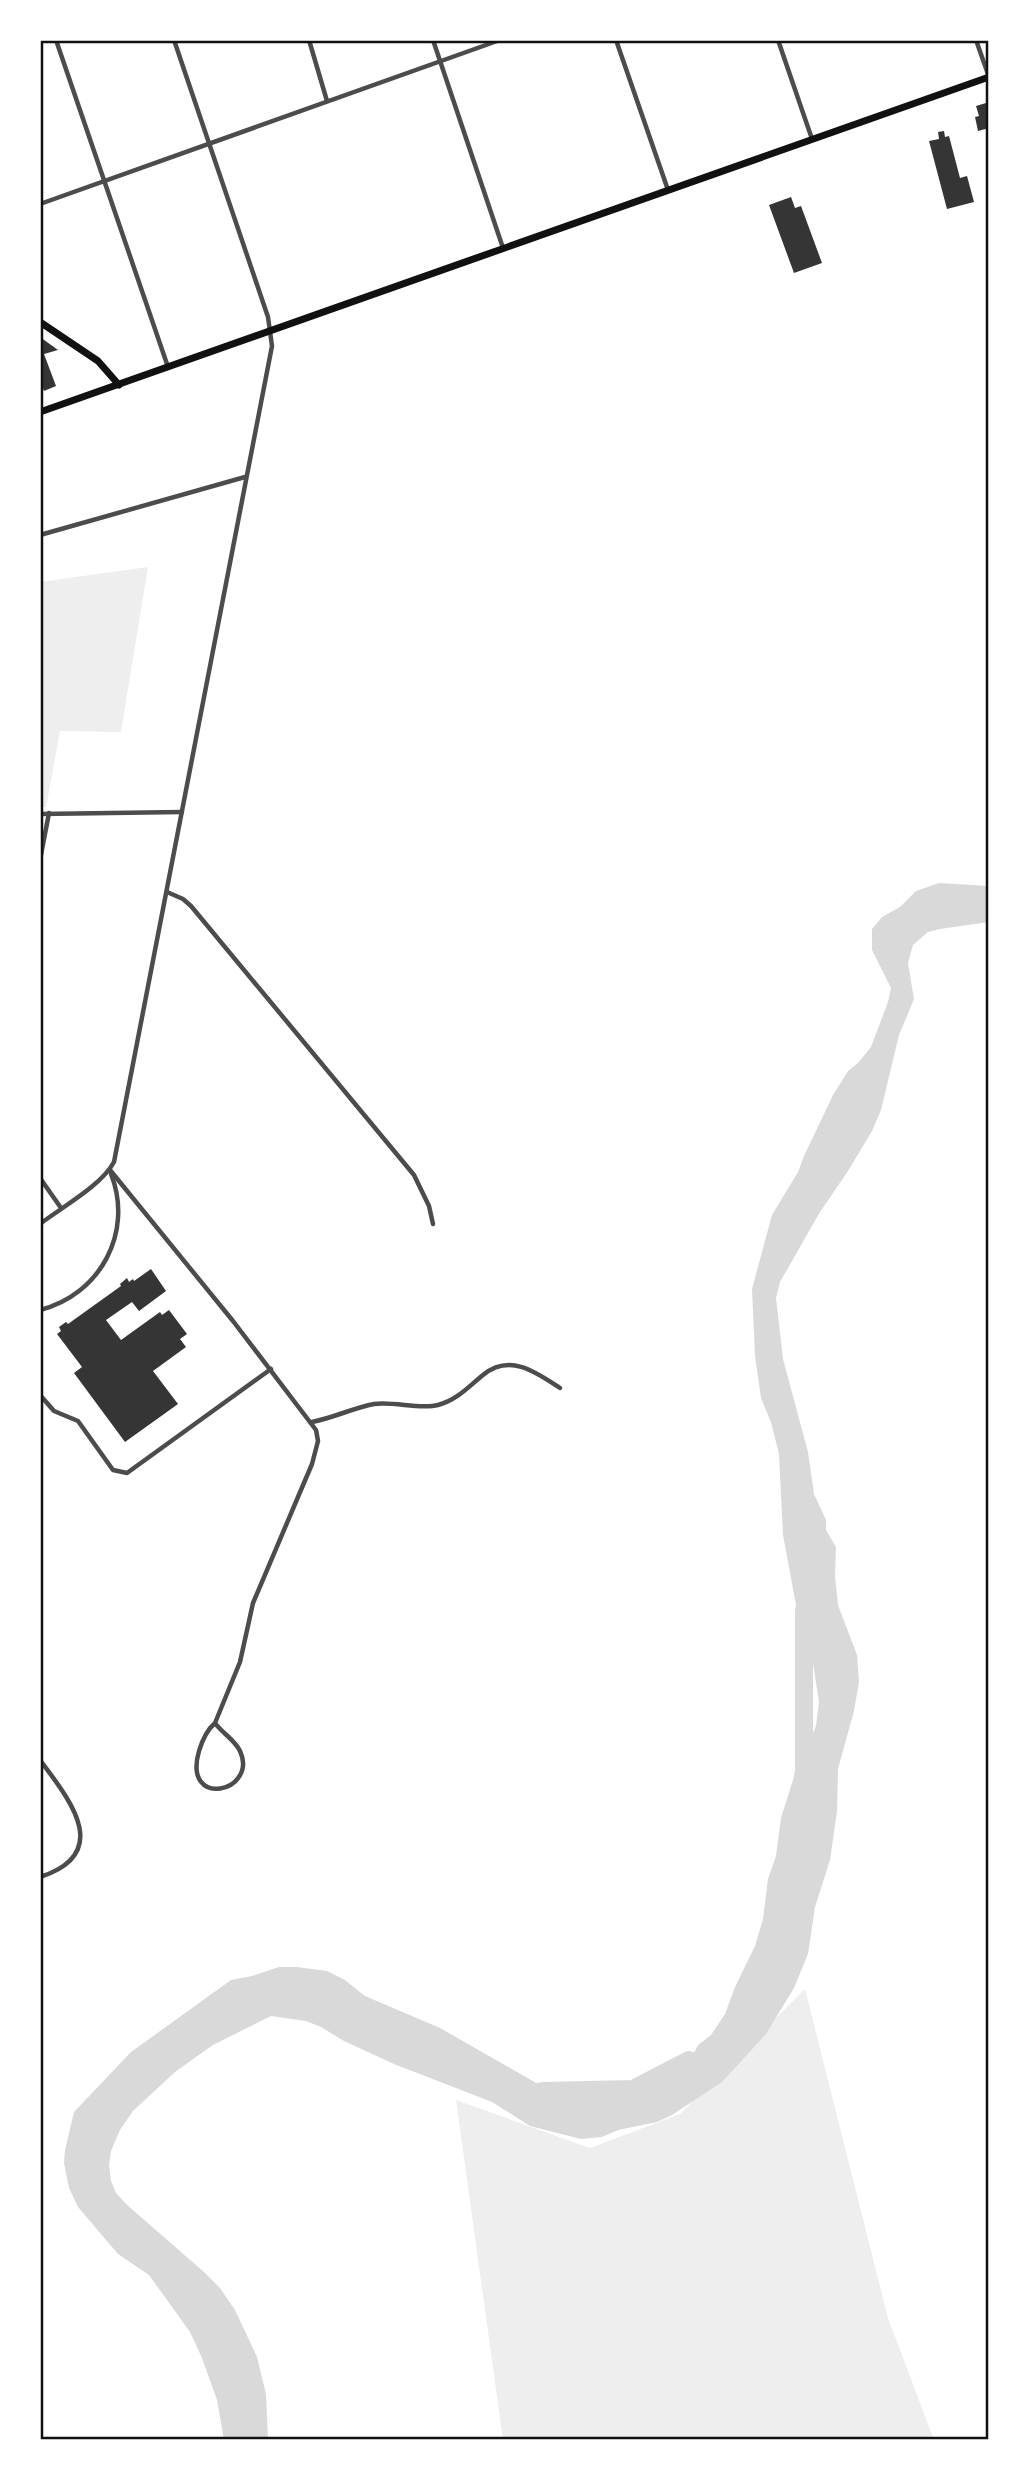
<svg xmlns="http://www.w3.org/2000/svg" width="1029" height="2480" font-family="Inter,sans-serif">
<rect width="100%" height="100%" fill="#fff"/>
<!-- green -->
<g fill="#eee">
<path d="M148 567 121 732 60 731 46 807H40V582Z"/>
<path d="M805 1989 888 2318 934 2440H503L456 2100 590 2148 680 2114Z"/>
</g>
<!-- water -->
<path fill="#d9d9d9" d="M939 883 989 886V922L940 929 928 932 913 945 908 963 914 999 899 1035 881 1110 872 1131 848 1171 820 1212 780 1282 776 1298 783 1359 808 1452 814 1494 826 1520V1530L836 1547 835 1576 838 1605 857 1655 859 1682 854 1711 838 1769 837 1811 830 1860 815 1907 808 1954 794 1988 766 2034 722 2082 672 2115 657 2122 618 2130 602 2137 581 2139 530 2126 492 2102 394 2064 344 2041 321 2027 306 2021 271 2016 213 2045 175 2072 133 2111 120 2130 111 2151 109 2165 111 2181 116 2193 126 2204 204 2272 220 2288 235 2310 257 2357 266 2394 268 2440H224L217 2400 202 2358 190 2332 149 2275 118 2254 78 2207 69 2188 64 2163 65 2150 74 2112 131 2052 231 1980 252 1976 279 1967H297L327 1971 345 1980 365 1996 440 2028 538 2084 558 2090 635 2089 657 2079 695 2051 698 2045 711 2035 725 2014 735 1987 755 1946 763 1919 768 1879 776 1856 781 1818 793 1780 816 1726 819 1702 812 1657 798 1616 783 1535 779 1454 771 1422 761 1398 755 1356 752 1289 772 1215 798 1172 804 1156 833 1095 848 1071 858 1063 871 1047 888 1002 891 988 872 950V929L882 917 900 907 916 891Z"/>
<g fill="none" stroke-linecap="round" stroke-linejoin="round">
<!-- river -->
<g stroke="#d9d9d9" stroke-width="18">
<path d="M802 1781 804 1772V1610"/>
<path d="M542 2091 633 2089 689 2060"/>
</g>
</g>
<!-- building -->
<g fill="#353535">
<path d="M986 103 989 128 978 131 975 117 979 116 976 106Z"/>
<path d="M944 131 945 137 949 136 960 178 967 176 974 202 947 209 929 141 939 139 938 132Z"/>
<path d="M791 197 795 208 801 206 822 263 794 273 769 205Z"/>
<path d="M40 337 58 350 44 354 56 386 44 391 40 380Z"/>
<path d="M151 1269 166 1291 139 1311 132 1302 106 1320 121 1340 160 1312 162 1315 169 1310 187 1334 180 1339 186 1347 153 1371 178 1404 125 1442 74 1373 82 1367 57 1334 61 1331 59 1327 66 1322 68 1324 121 1286 120 1284 127 1278 129 1282 133 1279 134 1281Z"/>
</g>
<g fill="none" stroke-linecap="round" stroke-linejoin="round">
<!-- minor -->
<g stroke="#4c4c4c" stroke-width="4.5">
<path d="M56 40 168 367"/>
<path d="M309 40 327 101"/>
<path d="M433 40 503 248"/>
<path d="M616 40 668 190"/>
<path d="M778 40 812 139"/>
<path d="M976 40 989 77"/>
<path d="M40 204 500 40"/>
<path d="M40 535 245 477"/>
<path d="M40 814 182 812"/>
<path d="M40 860 49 813"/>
<path d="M167 892 183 899 191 906 414 1175 429 1206 433 1224"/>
<path d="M110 1170 233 1321 316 1430 318 1441 312 1464 253 1603 240 1662 215 1723C222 1733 235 1740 240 1751 259 1792 182 1810 199 1751 202 1741 207 1730 215 1723"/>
<path d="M40 1178 61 1208"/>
<path d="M40 1224C62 1207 101 1186 114 1162L272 346 268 317 174 40"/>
<path d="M40 1310C100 1295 134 1232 111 1174"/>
<path d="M40 1395 54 1411 78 1421 113 1470 127 1473 271 1369"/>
<path d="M312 1422C333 1418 353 1408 374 1404 394 1401 420 1410 438 1405 457 1400 468 1387 483 1375 510 1353 536 1372 560 1388"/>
<path d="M40 1760C69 1799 114 1853 40 1877"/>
</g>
<!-- primary -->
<g stroke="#111" stroke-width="7">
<path d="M40 322 98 361 119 385"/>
<path d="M40 412 989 77"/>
</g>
</g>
<!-- border -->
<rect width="1029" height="2480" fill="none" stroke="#ffffff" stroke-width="84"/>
<rect x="42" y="42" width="945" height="2396" fill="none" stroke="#111" stroke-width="2.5"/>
</svg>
